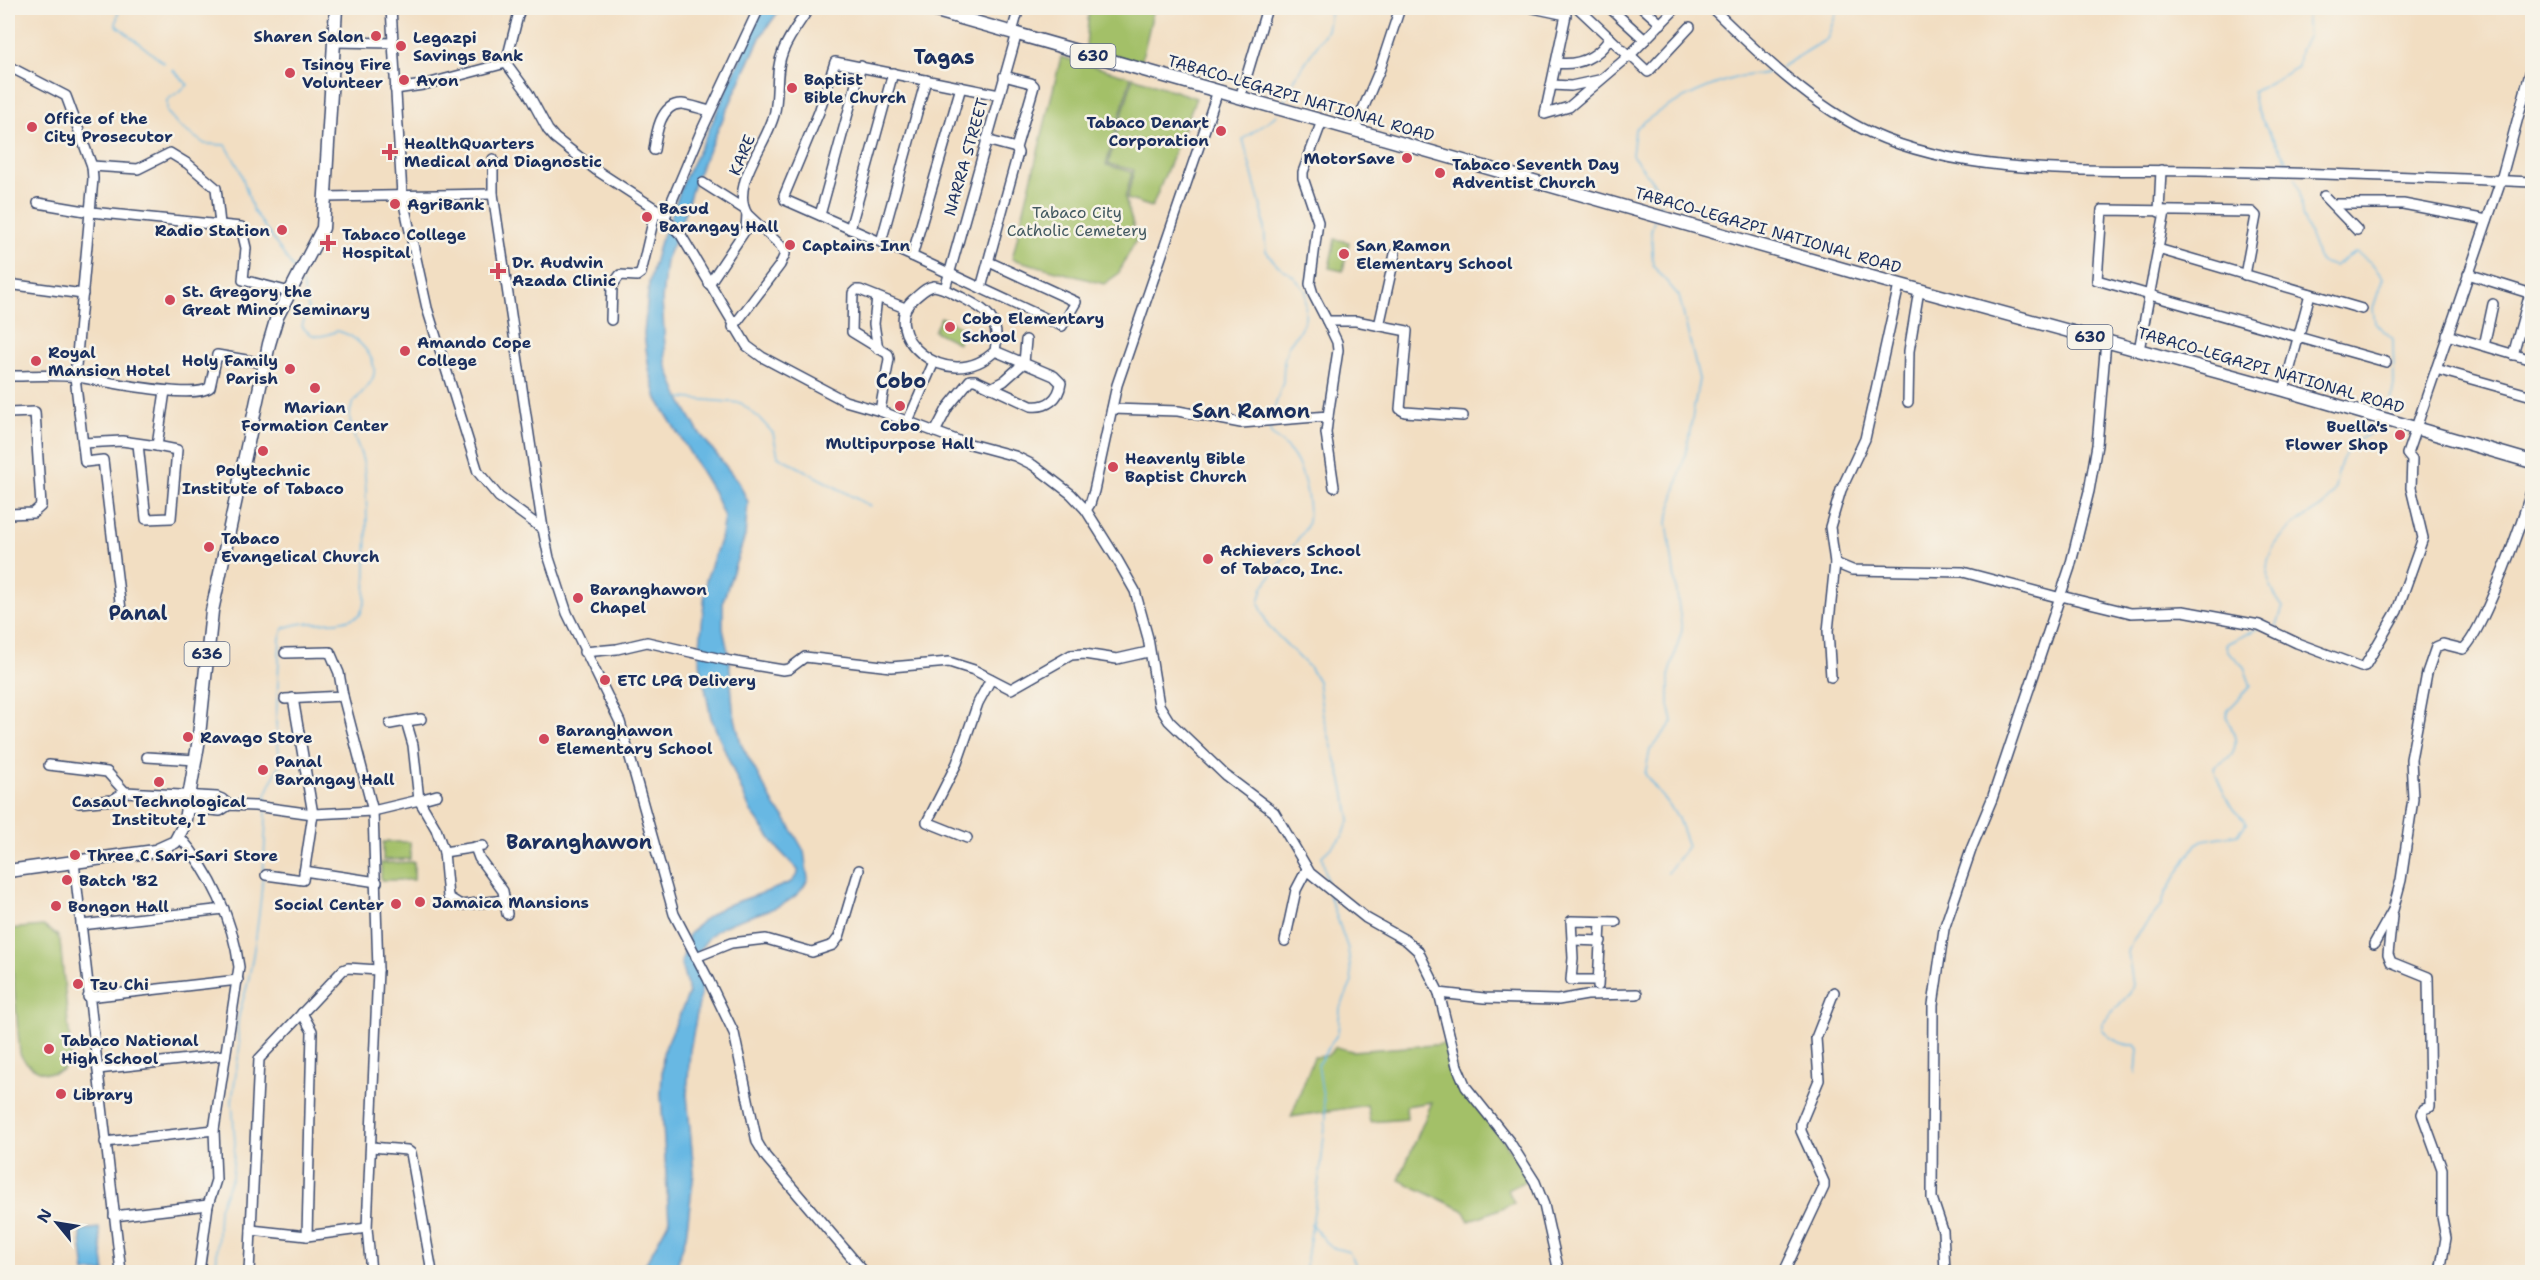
<svg xmlns="http://www.w3.org/2000/svg" width="2540" height="1280" font-family="'Shantell Sans',sans-serif">
<rect width="100%" height="100%" fill="#f7f3e8"/>
<filter id="ink" filterUnits="userSpaceOnUse"><feTurbulence type="fractalNoise" baseFrequency=".0167" numOctaves="2"/><feDisplacementMap in="SourceGraphic" scale="12" xChannelSelector="R" yChannelSelector="G"/><feConvolveMatrix kernelMatrix="1 2 1 2 8 2 1 2 1" color-interpolation-filters="sRGB"/></filter>
<filter id="wash" filterUnits="userSpaceOnUse"><feTurbulence type="fractalNoise" baseFrequency=".008" numOctaves="4" result="noise"/><feDisplacementMap in="SourceGraphic" scale="24" xChannelSelector="R" yChannelSelector="G"/><feGaussianBlur stdDeviation="1.35" result="paint"/><feColorMatrix in="noise" values="0 0 0 0 0 0 0 0 0 0 0 0 0 0 0 0 0 1.4 0 .05"/><feComposite in="paint" operator="in"/></filter>
<g filter="url(#wash)">
<rect width="100%" height="100%" fill="#f2dec2"/>
<!-- green -->
<g fill="#a3c067" stroke="#5f7862" stroke-width="1.5">
<path d="M1089 8H1154L1141 63 1086 47Z"/>
<path d="M1061 57 1131 77 1106 165 1132 172 1125 198 1137 238 1118 274 1104 284 1012 259Z"/>
<path d="M1133 77 1196 98 1152 207 1127 199 1134 170 1108 164Z"/>
<path d="M1335 239 1349 242 1343 271 1329 268Z"/>
<path d="M941 317 965 329 958 343 934 331Z"/>
<path d="M383 842H410V859L383 860Z"/>
<path d="M414 862V880H381V863Z"/>
<path d="M43 926 57 935 60 941 71 1053C67 1084 31 1075 20 1054L9 929Z"/>
<path d="M1447 1044 1462 1090 1506 1144 1529 1179 1508 1190 1514 1203 1469 1221 1463 1210 1399 1180 1432 1102 1406 1106 1407 1119 1370 1122 1367 1105 1291 1117 1314 1057 1327 1056 1336 1047 1352 1051Z"/>
</g>
<!-- water -->
<g fill="#68b8e3" stroke="#4274a0" stroke-width="1.5">
<path d="M763 8H781L761 36 695 180 680 227 666 260 662 300 666 363 679 397 698 431 739 483 748 502 745 536 723 601V629L729 656 733 709 741 744 776 808 785 818 804 851 808 879C793 914 743 912 716 931 706 938 700 950 693 960L703 982 690 1050 687 1095 694 1173 686 1236 675 1272H641L669 1221 661 1094 663 1053 689 993 681 964 689 934 702 921 722 907 774 889 791 882 798 874V870L779 850 750 810 711 718 699 657 706 580 720 540 724 517 713 491 657 399 649 369 644 334 649 283 660 241 666 230 684 180 707 134Z"/>
<path d="M99 1228 105 1272H85L80 1230Z"/>
</g>
<g fill="none" stroke-linecap="round" stroke-linejoin="round">
<!-- stream -->
<g stroke="#68b8e3" stroke-width="1.5">
<path d="M119 8 116 25 164 63"/>
<path d="M1781 67 1827 39 1838 8"/>
<path d="M173 70 188 85 167 100V112L180 127 205 144 226 145 240 170 253 210 295 271"/>
<path d="M1282 105 1295 78 1327 30 1331 8"/>
<path d="M2292 170 2256 110 2253 92 2298 67 2300 50 2308 36 2306 8"/>
<path d="M2295 178 2300 193 2302 215 2320 262 2334 266 2356 252 2370 262 2383 278 2373 308 2375 323 2393 339 2394 384 2389 414"/>
<path d="M1658 211 1663 195 1632 155 1635 129C1661 107 1705 86 1738 77 1750 74 1762 76 1774 70"/>
<path d="M1654 221 1651 231 1653 266 1679 296 1699 379 1687 448 1667 522 1682 630 1669 673V705L1673 722 1650 750 1645 774 1677 816 1688 846 1668 872"/>
<path d="M681 398 741 403 759 418 773 433 778 456 870 506"/>
<path d="M1272 415 1283 382 1284 361 1288 346 1300 330 1305 318 1306 291 1293 276 1276 264 1266 251 1263 215 1243 139 1277 115"/>
<path d="M1269 426 1271 434C1281 442 1291 450 1297 462 1305 478 1313 512 1306 528L1263 587 1259 603 1268 626 1309 667 1318 681 1323 716 1342 781 1350 819 1342 837 1322 856 1327 881"/>
<path d="M2274 628H2276L2283 607C2256 572 2265 547 2299 521 2309 513 2325 508 2332 495 2336 488 2337 477 2339 469 2345 444 2363 436 2385 427L2386 424"/>
<path d="M266 804V795L280 763 276 722 280 638 284 628C310 617 332 629 360 615L365 601C366 559 369 509 364 467 362 449 349 433 350 414 350 396 378 386 374 367 371 351 354 334 337 331 323 337 312 340 302 326L308 308 302 283"/>
<path d="M2136 1073 2138 1049 2135 1045C2123 1046 2110 1039 2102 1030V1023L2130 993 2133 985 2128 952 2132 941 2162 905 2165 894 2196 844 2203 840 2238 834 2246 824C2243 816 2237 815 2233 809 2228 802 2215 775 2214 768 2218 762 2224 763 2229 757 2241 745 2233 729 2226 717L2228 710 2251 686 2244 667 2227 650 2226 644 2257 629"/>
<path d="M1311 1224 1331 1247 1349 1252 1355 1263 1354 1272"/>
<path d="M216 1272 219 1208 232 1177 235 1143 232 1101 240 1044C232 1021 245 1000 249 977 259 926 265 864 266 812"/>
<path d="M1305 1272 1321 1165 1326 1117 1318 1064 1338 1033 1340 1008 1352 982 1348 949 1328 892"/>
</g>
</g>
</g>
<g filter="url(#ink)">
<g fill="none" stroke-linecap="round" stroke-linejoin="round">
<!-- minor casing -->
<g stroke="#3b496d" stroke-width="12">
<g id="minor">
<path d="M391 8 402 195 427 308 478 472 499 497 543 529"/>
<path d="M520 8 506 63 528 93 548 130 555 138 596 170 656 209 681 235 747 346 762 357 845 401 880 411 959 441 1015 456 1033 465 1071 494 1086 510 1118 561 1135 591 1148 638 1159 705 1169 721 1225 775 1274 812 1310 873 1366 918 1407 941 1418 951 1439 993 1457 1066 1466 1087 1509 1141 1535 1182 1544 1205 1559 1272"/>
<path d="M1533 8 1566 15 1545 114 1569 107 1629 56 1676 8"/>
<path d="M1578 8 1629 56"/>
<path d="M1610 8 1645 40"/>
<path d="M1643 8 1661 24"/>
<path d="M1712 8C1758 53 1812 106 1871 133 1967 177 2094 169 2198 171 2309 173 2421 177 2532 182"/>
<path d="M1012 32 1019 8"/>
<path d="M334 42 393 43"/>
<path d="M1630 55 1648 72 1690 27"/>
<path d="M1556 63C1579 66 1598 57 1610 38"/>
<path d="M8 66 66 96 92 166 93 179 75 377 85 462 103 460 121 610"/>
<path d="M1552 85 1571 86 1599 80"/>
<path d="M395 89 423 85 506 63"/>
<path d="M1240 98 1267 8"/>
<path d="M1322 121 1303 172V178L1318 222 1310 284 1313 294 1327 321H1356L1407 331 1400 409 1405 412 1463 416"/>
<path d="M1354 130 1380 69 1400 8"/>
<path d="M986 140 1016 148"/>
<path d="M654 150C656 135 660 103 682 104 691 105 701 109 710 111"/>
<path d="M493 159V194L543 529 549 558 567 613 620 722 674 914 708 979 734 1033 757 1142 766 1157 864 1272"/>
<path d="M92 166 138 169 170 153 188 164 216 188 220 224"/>
<path d="M703 183 744 209"/>
<path d="M2324 196 2357 230"/>
<path d="M326 197 493 194"/>
<path d="M38 203 91 212 241 227 246 248 243 280 290 292"/>
<path d="M2332 204H2403L2487 220"/>
<path d="M2159 212 2161 170"/>
<path d="M820 215 861 66"/>
<path d="M665 217 700 134 759 8"/>
<path d="M850 229 893 73"/>
<path d="M881 242 926 80"/>
<path d="M2158 249 2362 309"/>
<path d="M912 256 961 87"/>
<path d="M989 262 1076 302 1062 326 912 256 785 200 784 196 819 112 835 62 999 95"/>
<path d="M2468 274 2532 294"/>
<path d="M2245 275 2256 216 2252 212 2102 210 2097 280 2386 362"/>
<path d="M8 284 83 294"/>
<path d="M709 284 746 229 747 214"/>
<path d="M981 288 1018 153 1016 148 1034 86 1031 83 1004 76"/>
<path d="M945 289 1017 33"/>
<path d="M877 297 874 324 878 349"/>
<path d="M611 320 612 286 620 275 637 276 641 273 656 209"/>
<path d="M1379 326 1395 254"/>
<path d="M733 327 780 265 785 254 780 245 747 214C729 183 770 141 775 111 779 91 775 70 783 51 789 36 800 22 809 8"/>
<path d="M2447 335 2532 360"/>
<path d="M2484 346 2493 304"/>
<path d="M2139 350 2165 212"/>
<path d="M2513 355 2530 293"/>
<path d="M2436 369 2532 396"/>
<path d="M8 376C31 376 55 374 77 377 101 380 195 401 210 387L217 355 264 363"/>
<path d="M991 388 1004 381 1024 363 1026 340"/>
<path d="M2284 390 2310 294"/>
<path d="M1908 402 1909 351 1919 290"/>
<path d="M1112 409 1178 411 1241 423 1328 416 1338 350 1337 342 1327 321"/>
<path d="M880 411 889 359 888 354 852 332 853 293 856 290H860L905 308"/>
<path d="M8 413 35 412 41 506 33 513 8 514"/>
<path d="M1328 416 1326 433 1334 487"/>
<path d="M908 421 934 362"/>
<path d="M935 432 948 407 970 380H975L1031 406C1047 408 1059 399 1061 383L1054 376 995 351C946 398 875 329 915 298 921 293 926 287 934 286 944 287 952 293 961 297 986 310 1001 318 995 351"/>
<path d="M83 443 122 441 157 446 165 391"/>
<path d="M138 444 146 519 171 518 177 450 157 446"/>
<path d="M1086 510 1090 504 1094 491 1117 385 1218 91"/>
<path d="M1835 563 1852 570 1963 572 2061 598"/>
<path d="M2061 596 2131 613 2183 611 2259 625 2297 643 2361 667 2365 666 2397 611 2423 538 2411 488 2412 460 2407 454 2501 180 2532 66"/>
<path d="M2532 606V604"/>
<path d="M584 652 617 649 647 642 730 661 783 670 789 669 805 657 891 667 949 662 974 670 1011 689 1071 655 1084 654 1117 659 1148 652"/>
<path d="M285 653 330 652 339 673 343 696 373 811 378 970 367 1228 371 1272"/>
<path d="M1831 677 1828 631 1835 563 1830 527 1841 490 1865 439 1899 285"/>
<path d="M285 699 343 696"/>
<path d="M390 724 406 721"/>
<path d="M147 757 196 760"/>
<path d="M49 765 107 772 125 792"/>
<path d="M437 795 419 800 436 829 444 852 483 846"/>
<path d="M79 803 112 800 125 792 217 797 222 799 229 805"/>
<path d="M188 808 220 811 229 805 255 806 313 814 373 811 419 800 413 745 406 721 421 719"/>
<path d="M180 837C211 873 233 920 239 967L214 1130 216 1180 208 1205 199 1272"/>
<path d="M967 838 927 822 957 763 978 703 991 679"/>
<path d="M475 847 479 858 503 891 507 914"/>
<path d="M444 852 448 897 461 905 505 900"/>
<path d="M74 862 121 1272"/>
<path d="M304 871 377 882"/>
<path d="M266 875 303 880 313 814 293 698"/>
<path d="M2392 916 2388 954 2391 962 2428 977 2430 1100V1107L2424 1109 2422 1114 2442 1169V1217L2446 1238 2440 1272"/>
<path d="M81 925 224 909"/>
<path d="M1572 940 1601 941"/>
<path d="M1285 941 1296 890 1307 869"/>
<path d="M2374 944 2393 910 2401 880 2413 799 2411 759 2427 673 2436 647 2443 644 2463 649C2481 636 2526 514 2532 487"/>
<path d="M696 957 731 943 766 939 812 952 833 945 839 937 859 870"/>
<path d="M1598 980H1571L1573 958 1571 921 1616 922"/>
<path d="M1598 986 1601 922"/>
<path d="M1439 993 1484 998 1558 1000 1587 995 1637 994"/>
<path d="M88 997 238 980"/>
<path d="M302 1013 312 1031 307 1236"/>
<path d="M98 1069 225 1055"/>
<path d="M105 1142 214 1130"/>
<path d="M371 1147 407 1150 411 1153 432 1272"/>
<path d="M114 1216 208 1205"/>
<path d="M251 1230 307 1236 367 1228"/>
<path d="M249 1272 259 1059 343 970 348 968 378 970"/>
<path d="M1784 1272 1824 1187V1182L1801 1131V1123L1819 1080 1816 1038 1834 992"/>
<path d="M1945 1272 1943 1231 1932 1198 1933 1005 1944 929 1972 847 1992 799 2070 567 2089 491 2097 445 2106 341"/>
</g>
</g>
<!-- major casing -->
<g stroke="#3b496d" stroke-width="15">
<g id="major">
<path d="M926 8 1857 273 2284 390 2532 462"/>
<path d="M8 871 155 851 175 842 184 825 198 745 212 611 269 344 277 317 323 228 336 8"/>
</g>
</g>
<!-- minor -->
<use href="#minor" stroke="#fff" stroke-width="9"/>
<!-- major -->
<use href="#major" stroke="#fff" stroke-width="12"/>
</g>
</g>
<!-- markers -->
<g fill="#d1495b" stroke="#f7f3e8" stroke-width="2">
<circle cx="376" cy="36" r="6"/>
<circle cx="401" cy="46" r="6"/>
<circle cx="290" cy="73" r="6"/>
<circle cx="404" cy="80" r="6"/>
<circle cx="792" cy="88" r="6"/>
<circle cx="32" cy="127" r="6"/>
<circle cx="1221" cy="131" r="6"/>
<path d="M387 143h6v6h6v6h-6v6h-6v-6h-6v-6h6z"/>
<circle cx="1407" cy="158" r="6"/>
<circle cx="1440" cy="173" r="6"/>
<circle cx="395" cy="204" r="6"/>
<circle cx="647" cy="217" r="6"/>
<circle cx="282" cy="230" r="6"/>
<path d="M325 234h6v6h6v6h-6v6h-6v-6h-6v-6h6z"/>
<circle cx="790" cy="245" r="6"/>
<circle cx="1344" cy="254" r="6"/>
<path d="M495 262h6v6h6v6h-6v6h-6v-6h-6v-6h6z"/>
<circle cx="170" cy="300" r="6"/>
<circle cx="950" cy="327" r="6"/>
<circle cx="405" cy="351" r="6"/>
<circle cx="36" cy="361" r="6"/>
<circle cx="290" cy="369" r="6"/>
<circle cx="315" cy="388" r="6"/>
<circle cx="900" cy="406" r="6"/>
<circle cx="2400" cy="435" r="6"/>
<circle cx="263" cy="451" r="6"/>
<circle cx="1113" cy="467" r="6"/>
<circle cx="209" cy="547" r="6"/>
<circle cx="1208" cy="559" r="6"/>
<circle cx="578" cy="598" r="6"/>
<circle cx="605" cy="680" r="6"/>
<circle cx="188" cy="737" r="6"/>
<circle cx="544" cy="739" r="6"/>
<circle cx="263" cy="770" r="6"/>
<circle cx="159" cy="782" r="6"/>
<circle cx="75" cy="855" r="6"/>
<circle cx="67" cy="880" r="6"/>
<circle cx="420" cy="902" r="6"/>
<circle cx="396" cy="904" r="6"/>
<circle cx="56" cy="906" r="6"/>
<circle cx="78" cy="984" r="6"/>
<circle cx="49" cy="1049" r="6"/>
<circle cx="61" cy="1094" r="6"/>
</g>
<g text-anchor="middle" dominant-baseline="central" stroke-width="5" stroke-linejoin="round" paint-order="stroke">
<!-- shield labels -->
<g fill="#f7f3e8" stroke="#5d6a87" stroke-width="1.5">
<rect x="1070.5" y="44" width="45" height="24" rx="4.5"/>
<rect x="2067.5" y="325" width="45" height="24" rx="4.5"/>
<rect x="184.5" y="642" width="45" height="24" rx="4.5"/>
</g>
<g font-size="15" font-weight="bold" fill="#1b2f5e">
<text x="1093" y="56">630</text>
<text x="2090" y="337">630</text>
<text x="207" y="654">636</text>
</g>
<!-- poi labels -->
<g font-size="16" font-weight="bold" fill="#1b2f5e" stroke="#f7f3e8" text-anchor="start">
<text x="364" y="36" text-anchor="end">Sharen Salon</text>
<text x="413" y="37">Legazpi<tspan x="413" dy="18">Savings Bank</tspan></text>
<text x="302" y="64">Tsinoy Fire<tspan x="302" dy="18">Volunteer</tspan></text>
<text x="804" y="79">Baptist<tspan x="804" dy="18">Bible Church</tspan></text>
<text x="416" y="80">Avon</text>
<text x="44" y="118">Office of the<tspan x="44" dy="18">City Prosecutor</tspan></text>
<text x="1209" y="122" text-anchor="end">Tabaco Denart<tspan x="1209" dy="18">Corporation</tspan></text>
<text x="404" y="143">HealthQuarters<tspan x="404" dy="18">Medical and Diagnostic</tspan></text>
<text x="1395" y="158" text-anchor="end">MotorSave</text>
<text x="1452" y="164">Tabaco Seventh Day<tspan x="1452" dy="18">Adventist Church</tspan></text>
<text x="407" y="204">AgriBank</text>
<text x="659" y="208">Basud<tspan x="659" dy="18">Barangay Hall</tspan></text>
<text x="270" y="230" text-anchor="end">Radio Station</text>
<text x="342" y="234">Tabaco College<tspan x="342" dy="18">Hospital</tspan></text>
<text x="802" y="245">Captains Inn</text>
<text x="1356" y="245">San Ramon<tspan x="1356" dy="18">Elementary School</tspan></text>
<text x="512" y="262">Dr. Audwin<tspan x="512" dy="18">Azada Clinic</tspan></text>
<text x="182" y="291">St. Gregory the<tspan x="182" dy="18">Great Minor Seminary</tspan></text>
<text x="962" y="318">Cobo Elementary<tspan x="962" dy="18">School</tspan></text>
<text x="417" y="342">Amando Cope<tspan x="417" dy="18">College</tspan></text>
<text x="48" y="352">Royal<tspan x="48" dy="18">Mansion Hotel</tspan></text>
<text x="278" y="360" text-anchor="end">Holy Family<tspan x="278" dy="18">Parish</tspan></text>
<text x="315" y="407" text-anchor="middle">Marian<tspan x="315" dy="18">Formation Center</tspan></text>
<text x="900" y="425" text-anchor="middle">Cobo<tspan x="900" dy="18">Multipurpose Hall</tspan></text>
<text x="2388" y="426" text-anchor="end">Buella's<tspan x="2388" dy="18">Flower Shop</tspan></text>
<text x="1125" y="458">Heavenly Bible<tspan x="1125" dy="18">Baptist Church</tspan></text>
<text x="263" y="470" text-anchor="middle">Polytechnic<tspan x="263" dy="18">Institute of Tabaco</tspan></text>
<text x="221" y="538">Tabaco<tspan x="221" dy="18">Evangelical Church</tspan></text>
<text x="1220" y="550">Achievers School<tspan x="1220" dy="18">of Tabaco, Inc.</tspan></text>
<text x="590" y="589">Baranghawon<tspan x="590" dy="18">Chapel</tspan></text>
<text x="617" y="680">ETC LPG Delivery</text>
<text x="556" y="730">Baranghawon<tspan x="556" dy="18">Elementary School</tspan></text>
<text x="200" y="737">Ravago Store</text>
<text x="275" y="761">Panal<tspan x="275" dy="18">Barangay Hall</tspan></text>
<text x="159" y="801" text-anchor="middle">Casaul Technological<tspan x="159" dy="18">Institute, I</tspan></text>
<text x="87" y="855">Three C Sari-Sari Store</text>
<text x="79" y="880">Batch '82</text>
<text x="432" y="902">Jamaica Mansions</text>
<text x="384" y="904" text-anchor="end">Social Center</text>
<text x="68" y="906">Bongon Hall</text>
<text x="90" y="984">Tzu Chi</text>
<text x="61" y="1040">Tabaco National<tspan x="61" dy="18">High School</tspan></text>
<text x="73" y="1094">Library</text>
</g>
<!-- street labels -->
<g font-size="16" fill="#1b2f5e" stroke="#f7f3e8">
<text transform="translate(1301 98) rotate(16)">TABACO-LEGAZPI NATIONAL ROAD</text>
<text transform="translate(742 155) rotate(-67)">KARE</text>
<text transform="translate(966 157) rotate(-74)">NARRA STREET</text>
<text transform="translate(1768 230) rotate(16)">TABACO-LEGAZPI NATIONAL ROAD</text>
<text transform="translate(2271 370) rotate(16)">TABACO-LEGAZPI NATIONAL ROAD</text>
</g>
<!-- park labels -->
<g font-size="16" fill="#445a61" stroke="#f7f3e8">
<text x="1077" y="212">Tabaco City<tspan x="1077" dy="18">Catholic Cemetery</tspan></text>
</g>
<!-- quarter labels -->
<g font-size="20" font-weight="bold" fill="#1b2f5e" stroke="#f7f3e8">
<text x="944" y="57">Tagas</text>
<text x="901" y="381">Cobo</text>
<text x="1251" y="411">San Ramon</text>
<text x="138" y="613">Panal</text>
<text x="579" y="842">Baranghawon</text>
</g>
</g>
<!-- margin -->
<rect width="2540" height="1280" fill="none" stroke="#f7f3e8" stroke-width="30"/>
<!-- north arrow -->
<g transform="translate(57 1223) rotate(300)" stroke="#f7f3e8" stroke-width="4.5" paint-order="stroke">
<path d="M0-4.5L10 22L0 15L-10 22Z" fill="#1b2f5e"/>
<text y="-9" font-size="16" font-weight="bold" text-anchor="middle" fill="#1b2f5e">N</text>
</g>
</svg>
